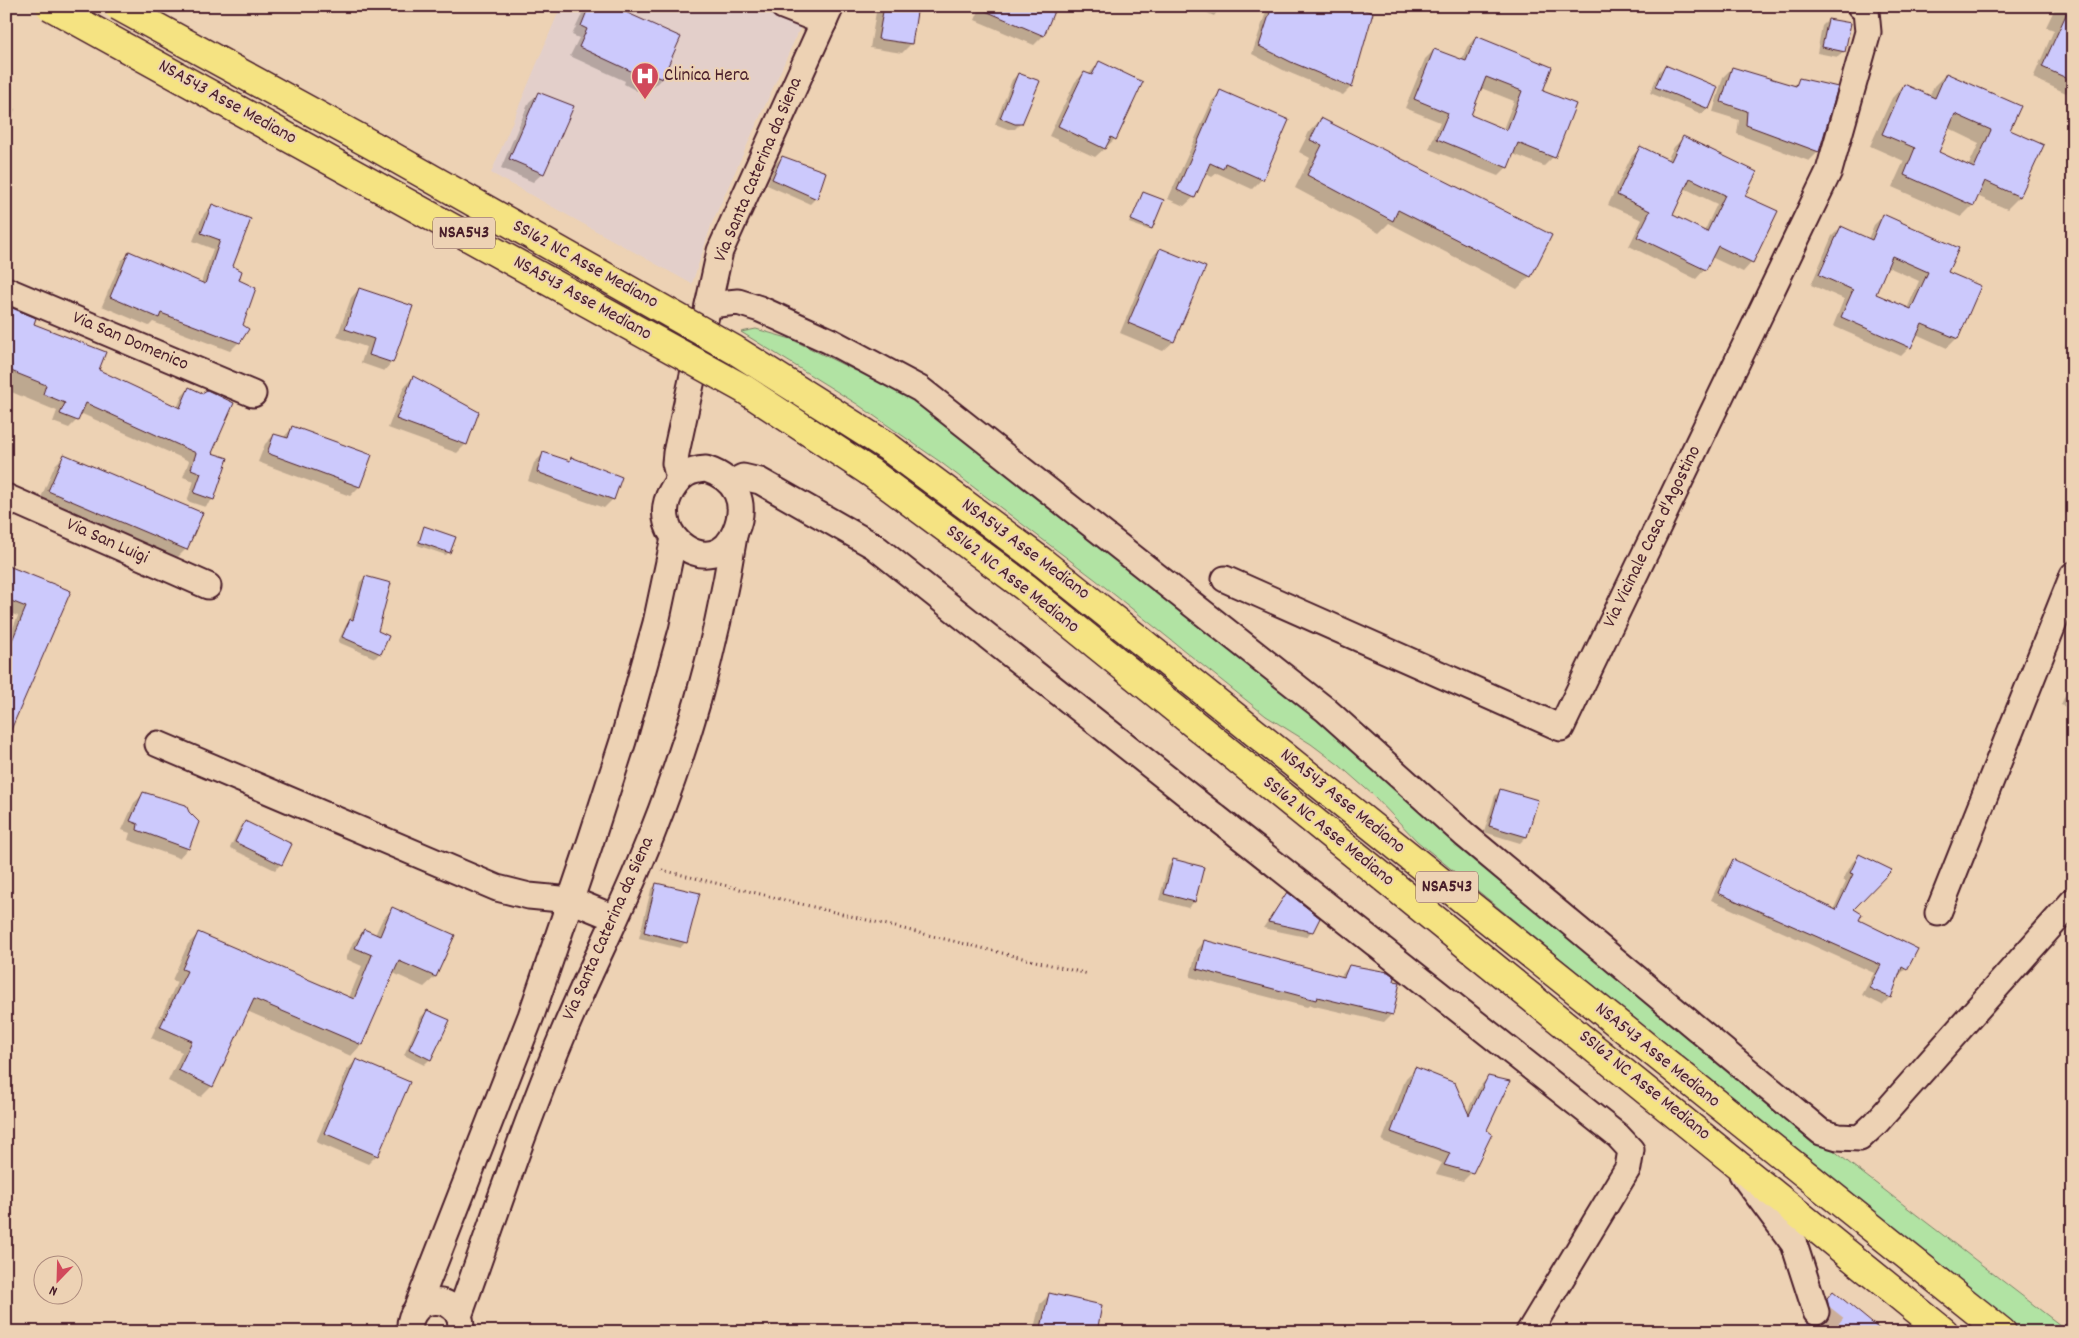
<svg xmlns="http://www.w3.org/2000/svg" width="2079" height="1338" font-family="Dekko,sans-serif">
<rect width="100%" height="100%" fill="#edd2b4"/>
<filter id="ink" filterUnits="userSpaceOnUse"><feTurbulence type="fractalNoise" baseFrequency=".02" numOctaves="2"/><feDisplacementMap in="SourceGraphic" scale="10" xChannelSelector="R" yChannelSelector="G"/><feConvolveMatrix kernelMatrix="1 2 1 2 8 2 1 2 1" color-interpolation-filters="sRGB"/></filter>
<g filter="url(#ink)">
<!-- built -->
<path fill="#e3cfca" d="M561 6H752L801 26 712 223 692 284 491 173Z"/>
<!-- green -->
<path fill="#b1e3a3" stroke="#7e8167" d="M756 329 791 339 856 371 860 368 915 401 1314 712 1720 1058 1848 1162 2069 1332H2021L1991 1311 1417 841 1373 795 1339 765 1311 744 1266 716 1096 580 939 461 857 404 741 332Z"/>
<!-- shadow -->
<g fill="#0003" fill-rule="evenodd">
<path d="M586 6H609L680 37 661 79 652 88 643 84 637 91 624 84 625 81 570 56 579 38 572 35Z"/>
<path d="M877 6H917L911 44 902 53 870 48Z"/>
<path d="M981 6 1043 36 1034 45 975 20Z"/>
<path d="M1193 6H1221L1214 16Z"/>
<path d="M1268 6H1349L1372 14 1351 87 1343 95 1283 70 1252 54Z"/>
<path d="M1589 6H1612L1605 13Z"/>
<path d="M2056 6H2073V86L2066 93 2033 78 2054 30 2046 27Z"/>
<path d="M1828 20 1844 51 1838 57 1817 53 1822 26Z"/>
<path d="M1476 37 1541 92 1553 157 1544 166 1513 154 1507 167 1498 176 1429 149 1440 122 1405 108 1425 59 1434 50 1461 61 1467 47ZM1481 88 1514 101 1503 129 1470 116Z"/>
<path d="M1099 63 1115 139 1095 157 1049 136 1075 82 1084 73 1088 75Z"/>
<path d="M1665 66 1708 108 1702 114 1650 93 1659 72Z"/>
<path d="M1732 68 1793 86 1800 80 1818 152 1809 161 1737 134 1739 120 1713 112 1723 77Z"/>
<path d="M1018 74 1021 123 1015 129H1008L995 124 1012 80Z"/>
<path d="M1946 74 2009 131 2019 197 2007 209 1977 196 1973 205 1961 217 1892 187 1904 161 1870 146 1892 98 1904 85 1929 97 1934 86ZM1948 128 1979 143 1968 167 1937 152Z"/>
<path d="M1221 91 1287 121 1261 180 1252 189 1217 173 1212 177 1204 173 1194 197 1184 206 1168 199 1212 101Z"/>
<path d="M539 93 543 173 533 182 501 168 529 102Z"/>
<path d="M6 106 15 109 6 132Z"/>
<path d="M1321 119 1530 276 1517 289 1389 223 1379 233 1295 188 1310 158 1299 152 1309 132Z"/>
<path d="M1683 138 1744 196 1752 262 1743 272 1711 257 1705 269 1696 279 1629 246 1642 220 1608 205 1631 157 1640 148 1667 160 1674 147ZM1684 188 1717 204 1704 232 1671 216Z"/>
<path d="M782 157 816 198 810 204 767 185 776 163Z"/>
<path d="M1143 193 1151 228 1149 230 1129 223Z"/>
<path d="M212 205 238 281 241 326 239 342 230 351 153 322 149 326 102 306 121 261 130 253 201 283 213 249 193 241 204 214Z"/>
<path d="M1883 216 1946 273 1957 338 1947 348 1916 334 1910 347 1901 356 1833 326 1844 299 1811 285 1832 236 1841 227 1868 239 1874 225ZM1886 266 1919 281 1907 309 1874 294Z"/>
<path d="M1160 249 1204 268 1173 342 1163 351 1120 333 1151 258Z"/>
<path d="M359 289 392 362 384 371 361 363 366 347 337 337 351 298Z"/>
<path d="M12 309 97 371 177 408 182 396 190 388 210 454 213 499 205 507 187 501 194 481 183 477 189 461 80 413 77 420 69 428 53 422 57 411 9 391 6 398V315Z"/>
<path d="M413 377 466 444 457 453 388 428 404 387Z"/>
<path d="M293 427 370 456 359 487 350 496 258 462 265 444 274 435 283 438Z"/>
<path d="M543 454 569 461 571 459 613 499 604 508 528 481 534 463Z"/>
<path d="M64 456 186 549 177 558 40 500 55 465Z"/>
<path d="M425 527 449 552 446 555 417 545Z"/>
<path d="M6 566 69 592 6 737V644L18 616 6 612Z"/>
<path d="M365 577 380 653 375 658 338 642 346 625 350 620 360 582Z"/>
<path d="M2073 676V710L2061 705Z"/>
<path d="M1501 790 1526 837 1520 843 1484 832 1495 796Z"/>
<path d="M143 794 188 813V848L179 858 128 840 130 833 122 830 134 803Z"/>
<path d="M245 823 281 864 275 870 230 848 239 829Z"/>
<path d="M1859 855 1852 910 1857 921 1906 969 1898 976 1890 997 1882 1005 1862 995 1874 973 1711 900 1726 868 1734 861 1833 910 1846 882 1843 880 1852 863Z"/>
<path d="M1174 860 1194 902 1188 908 1159 900 1168 866Z"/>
<path d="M657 884 686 942 680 948 639 938 651 890Z"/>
<path d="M1287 893 1312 931 1306 937 1263 928Z"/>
<path d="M392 909 453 935 435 977 424 987 393 973 361 1045 351 1056 247 1011 212 1086 201 1097 168 1081 182 1052 151 1038 177 982 172 980 188 944 199 933 349 998 362 966 346 959 353 942 364 931 375 935 382 920Z"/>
<path d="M1205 941 1340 977 1349 966 1392 982V1014L1384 1022 1310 1005 1307 1007 1190 977 1197 950Z"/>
<path d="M427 1011 430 1059 424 1065 404 1055 421 1017Z"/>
<path d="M356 1060 377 1155 368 1164 316 1142 347 1070Z"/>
<path d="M1415 1069 1467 1112 1479 1087 1489 1077 1485 1130 1472 1172 1463 1181 1436 1174 1442 1163 1382 1141 1406 1078Z"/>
<path d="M1833 1293 1881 1332 1820 1327 1828 1319 1824 1303Z"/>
<path d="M1049 1295 1095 1332H1033L1040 1304Z"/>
</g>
<!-- building -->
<g fill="#ccc9fc" stroke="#4a1f2b" fill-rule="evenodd">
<path d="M589 6H612L681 37 662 79 651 74 647 82 632 75 633 72 579 47 587 29 581 26Z"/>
<path d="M884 6H918L912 44 878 39Z"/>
<path d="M974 6H1056L1044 36Z"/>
<path d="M1272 6H1353L1373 13 1352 87 1291 62 1259 46Z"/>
<path d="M2070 6H2073V81L2042 67Z"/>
<path d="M1828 19 1851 23 1845 52 1822 47Z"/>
<path d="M1476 36 1552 67 1543 91 1576 104 1555 158 1518 143 1508 168 1437 139 1448 113 1414 99 1434 49 1466 61ZM1486 77 1522 91 1507 130 1471 115Z"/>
<path d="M1099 61 1143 82 1116 140 1111 137 1105 149 1058 126 1084 72 1092 75Z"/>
<path d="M1665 65 1718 87 1709 109 1655 87Z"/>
<path d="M1732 67 1796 86 1799 78 1838 87 1819 152 1746 125 1747 111 1721 102Z"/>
<path d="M1018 73 1040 81 1022 124H1015L1000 118Z"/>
<path d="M1946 73 2021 106 2010 130 2044 145 2020 197 1985 181 1974 206 1904 175 1915 148 1882 134 1904 84 1935 98ZM1955 114 1991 130 1974 168 1939 152Z"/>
<path d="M1220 90 1289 120 1263 180 1225 163 1223 169 1210 163 1195 198 1177 190Z"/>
<path d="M538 92 574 106 544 174 509 159Z"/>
<path d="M1321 118 1552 235 1531 277 1398 210 1393 221 1307 175 1322 145 1310 140Z"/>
<path d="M1683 136 1757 172 1745 196 1778 211 1753 263 1718 246 1706 270 1637 237 1650 211 1617 195 1640 146 1671 161ZM1690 178 1725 195 1707 232 1673 215Z"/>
<path d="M782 156 826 172 817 199 772 179Z"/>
<path d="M1143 192 1164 200 1152 229 1131 220Z"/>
<path d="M212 204 251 219 233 266 242 271 239 280 256 288 243 325 249 329 240 343 161 313 159 318 110 297 129 251 205 284 220 240 201 233Z"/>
<path d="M1883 214 1959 248 1948 272 1981 286 1958 339 1922 324 1911 348 1841 317 1853 290 1819 275 1841 226 1872 240ZM1892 256 1928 272 1911 309 1876 294Z"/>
<path d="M1160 248 1206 267 1174 342 1128 323Z"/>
<path d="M359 288 413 306 393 363 369 355 374 339 345 329Z"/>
<path d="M12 308 36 318 34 324 106 352 99 370 180 408 189 387 202 393 207 390 234 403 212 453 228 458 214 500 194 493 201 473 191 469 196 453 86 403 78 421 60 414 65 403 43 394 46 385 6 369V321Z"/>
<path d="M413 376 479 412 467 445 396 419Z"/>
<path d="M292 426 372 455 360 487 267 453 274 434 288 438Z"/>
<path d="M543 452 570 461 571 457 622 477 614 500 537 472Z"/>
<path d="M64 454 203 513 187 550 48 491Z"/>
<path d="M424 526 456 537 450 553 419 542Z"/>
<path d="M6 565 71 591 7 739 6 655 26 607 6 599Z"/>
<path d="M365 576 391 583 378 631 389 636 381 654 342 637 350 619 353 620Z"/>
<path d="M1500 789 1538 800 1527 837 1489 826Z"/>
<path d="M143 792 186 805 189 812 199 822 189 849 137 830 138 824 130 821Z"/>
<path d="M245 821 292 844 282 865 235 842Z"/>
<path d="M1859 854 1892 870 1854 909 1862 914 1859 920 1918 949 1907 970 1902 967 1891 998 1869 988 1881 965 1718 893 1733 859 1836 910 1853 874 1850 873Z"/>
<path d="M1173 859 1204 867 1195 902 1164 894Z"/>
<path d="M656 883 700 893 687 943 644 932Z"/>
<path d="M1287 892 1320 918 1313 932 1268 922Z"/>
<path d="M392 907 455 935 436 977 399 961 362 1045 254 999 213 1087 178 1070 192 1041 160 1027 187 971 182 969 198 932 354 999 372 955 355 948 364 929 380 936Z"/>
<path d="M1204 940 1344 977 1349 965 1388 972 1395 977 1394 981 1400 982 1393 1015 1317 997 1316 1000 1197 969Z"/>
<path d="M427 1010 450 1020 431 1060 409 1049Z"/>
<path d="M356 1059 410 1082 378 1156 324 1133Z"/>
<path d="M1415 1067 1455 1083 1469 1115 1488 1076 1510 1081 1487 1130 1492 1134 1473 1173 1444 1165 1450 1153 1391 1132Z"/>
<path d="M1833 1291 1883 1332H1799L1807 1323 1820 1326 1827 1321 1830 1315 1827 1298Z"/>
<path d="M1049 1293 1102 1305 1097 1332H1040Z"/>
</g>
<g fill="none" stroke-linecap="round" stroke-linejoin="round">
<!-- minor-tunnel -->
<path stroke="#ccae99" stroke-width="25" stroke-dasharray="25 12" stroke-linecap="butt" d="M1816 1312 1841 1332"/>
<!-- minor casing -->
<g stroke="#4a1f2b" stroke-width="29">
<g id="minor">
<path d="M783 6 824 22"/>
<path d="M6 290 253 394"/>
<path d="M708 305 738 302 760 309 830 341 920 389 1326 710 1465 835 1821 1132 1838 1137 1860 1138 1876 1123 2073 901"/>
<path d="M706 469C736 479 748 502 735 532 714 583 644 536 672 490 681 475 689 470 706 469Z"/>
<path d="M679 479 675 463 676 453 720 251 831 6"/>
<path d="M731 483 743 477 760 481 874 546 1618 1136 1631 1150 1628 1168 1529 1332"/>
<path d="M6 497 208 586"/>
<path d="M1225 579 1561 728 1829 171 1868 32 1866 11 1860 6"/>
<path d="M158 744 497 888 529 896 571 900 615 918"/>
<path d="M1938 913 2073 575"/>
<path d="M1742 1174 1794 1244 1816 1312"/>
<path d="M416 1310 531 1016 591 840 623 741 656 623 674 538"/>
<path d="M459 1316C493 1222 524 1126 563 1034 587 976 616 921 640 863 686 754 715 654 734 536"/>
<path d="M410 1332C406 1292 463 1292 461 1329"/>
</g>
</g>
<!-- highway casing -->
<g stroke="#4a1f2b" stroke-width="31">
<g id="highway">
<path d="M888 447 1041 561 2002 1332"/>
<path d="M870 472 1025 587 1944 1332"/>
</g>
</g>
<!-- path -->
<path stroke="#4a1f2b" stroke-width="3" stroke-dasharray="1 4" stroke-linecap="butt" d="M662 870 1088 974"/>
<!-- minor -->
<use href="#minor" stroke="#edd2b4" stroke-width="25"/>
<!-- highway -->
<use href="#highway" stroke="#f5e382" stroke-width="28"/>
<!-- highway-bridge casing -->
<g stroke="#4a1f2b" stroke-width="31" stroke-linecap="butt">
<g id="highway-bridge">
<path d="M50 6 744 389 870 472"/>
<path d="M118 6 374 146 735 350 888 447"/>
</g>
</g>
<!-- highway-bridge -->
<use href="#highway-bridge" stroke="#f5e382" stroke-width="28"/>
</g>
</g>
<!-- icons -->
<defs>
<g id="hospital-pin" transform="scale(1.4375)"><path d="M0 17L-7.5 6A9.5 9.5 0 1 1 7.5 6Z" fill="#d1495b" stroke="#edd2b4"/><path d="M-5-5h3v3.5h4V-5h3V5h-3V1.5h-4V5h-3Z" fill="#fff"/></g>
</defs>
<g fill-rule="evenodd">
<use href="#hospital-pin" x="645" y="76"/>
</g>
<g text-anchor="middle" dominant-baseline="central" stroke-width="4" stroke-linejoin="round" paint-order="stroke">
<!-- shield labels -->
<g fill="#edd2b4" stroke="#7b5554" stroke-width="1">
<rect x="433" y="217.5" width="62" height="31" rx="4"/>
<rect x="1416" y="871.5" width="62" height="31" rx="4"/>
</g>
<g font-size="18" font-weight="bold" fill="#4a1f2b">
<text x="464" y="233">NSA543</text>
<text x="1447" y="887">NSA543</text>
</g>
<!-- poi labels -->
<g font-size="19" fill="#4a1f2b" stroke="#edd2b4" text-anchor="start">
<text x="664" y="76">Clinica Hera</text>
</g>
<!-- street labels -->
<g font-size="19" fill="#4a1f2b" stroke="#edd2b4">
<text transform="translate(227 103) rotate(29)">NSA543 Asse Mediano</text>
<text transform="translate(759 170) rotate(-67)">Via Santa Caterina da Siena</text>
<text transform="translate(585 265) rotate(29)">SS162 NC Asse Mediano</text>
<text transform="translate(582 299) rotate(29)">NSA543 Asse Mediano</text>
<text transform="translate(130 342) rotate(23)">Via San Domenico</text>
<text transform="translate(1653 537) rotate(-64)">Via Vicinale Casa d'Agostino</text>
<text transform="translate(107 542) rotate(24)">Via San Luigi</text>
<text transform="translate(1025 550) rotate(37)">NSA543 Asse Mediano</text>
<text transform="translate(1012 580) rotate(38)">SS162 NC Asse Mediano</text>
<text transform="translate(1342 802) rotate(39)">NSA543 Asse Mediano</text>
<text transform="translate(1328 832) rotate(39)">SS162 NC Asse Mediano</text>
<text transform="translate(609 929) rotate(-66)">Via Santa Caterina da Siena</text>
<text transform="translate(1657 1056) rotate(39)">NSA543 Asse Mediano</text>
<text transform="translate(1644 1086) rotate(39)">SS162 NC Asse Mediano</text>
</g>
</g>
<!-- margin -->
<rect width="2079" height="1338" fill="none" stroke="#edd2b4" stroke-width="25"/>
<rect x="12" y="12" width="2054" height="1313" fill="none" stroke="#4a1f2b" stroke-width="2" filter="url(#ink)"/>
<!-- north arrow -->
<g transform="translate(58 1280) rotate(203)"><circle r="24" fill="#edd2b4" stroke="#ac8a7d"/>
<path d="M0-4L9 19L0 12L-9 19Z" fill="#d1495b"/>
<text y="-8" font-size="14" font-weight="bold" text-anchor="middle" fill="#4a1f2b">N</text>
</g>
</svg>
